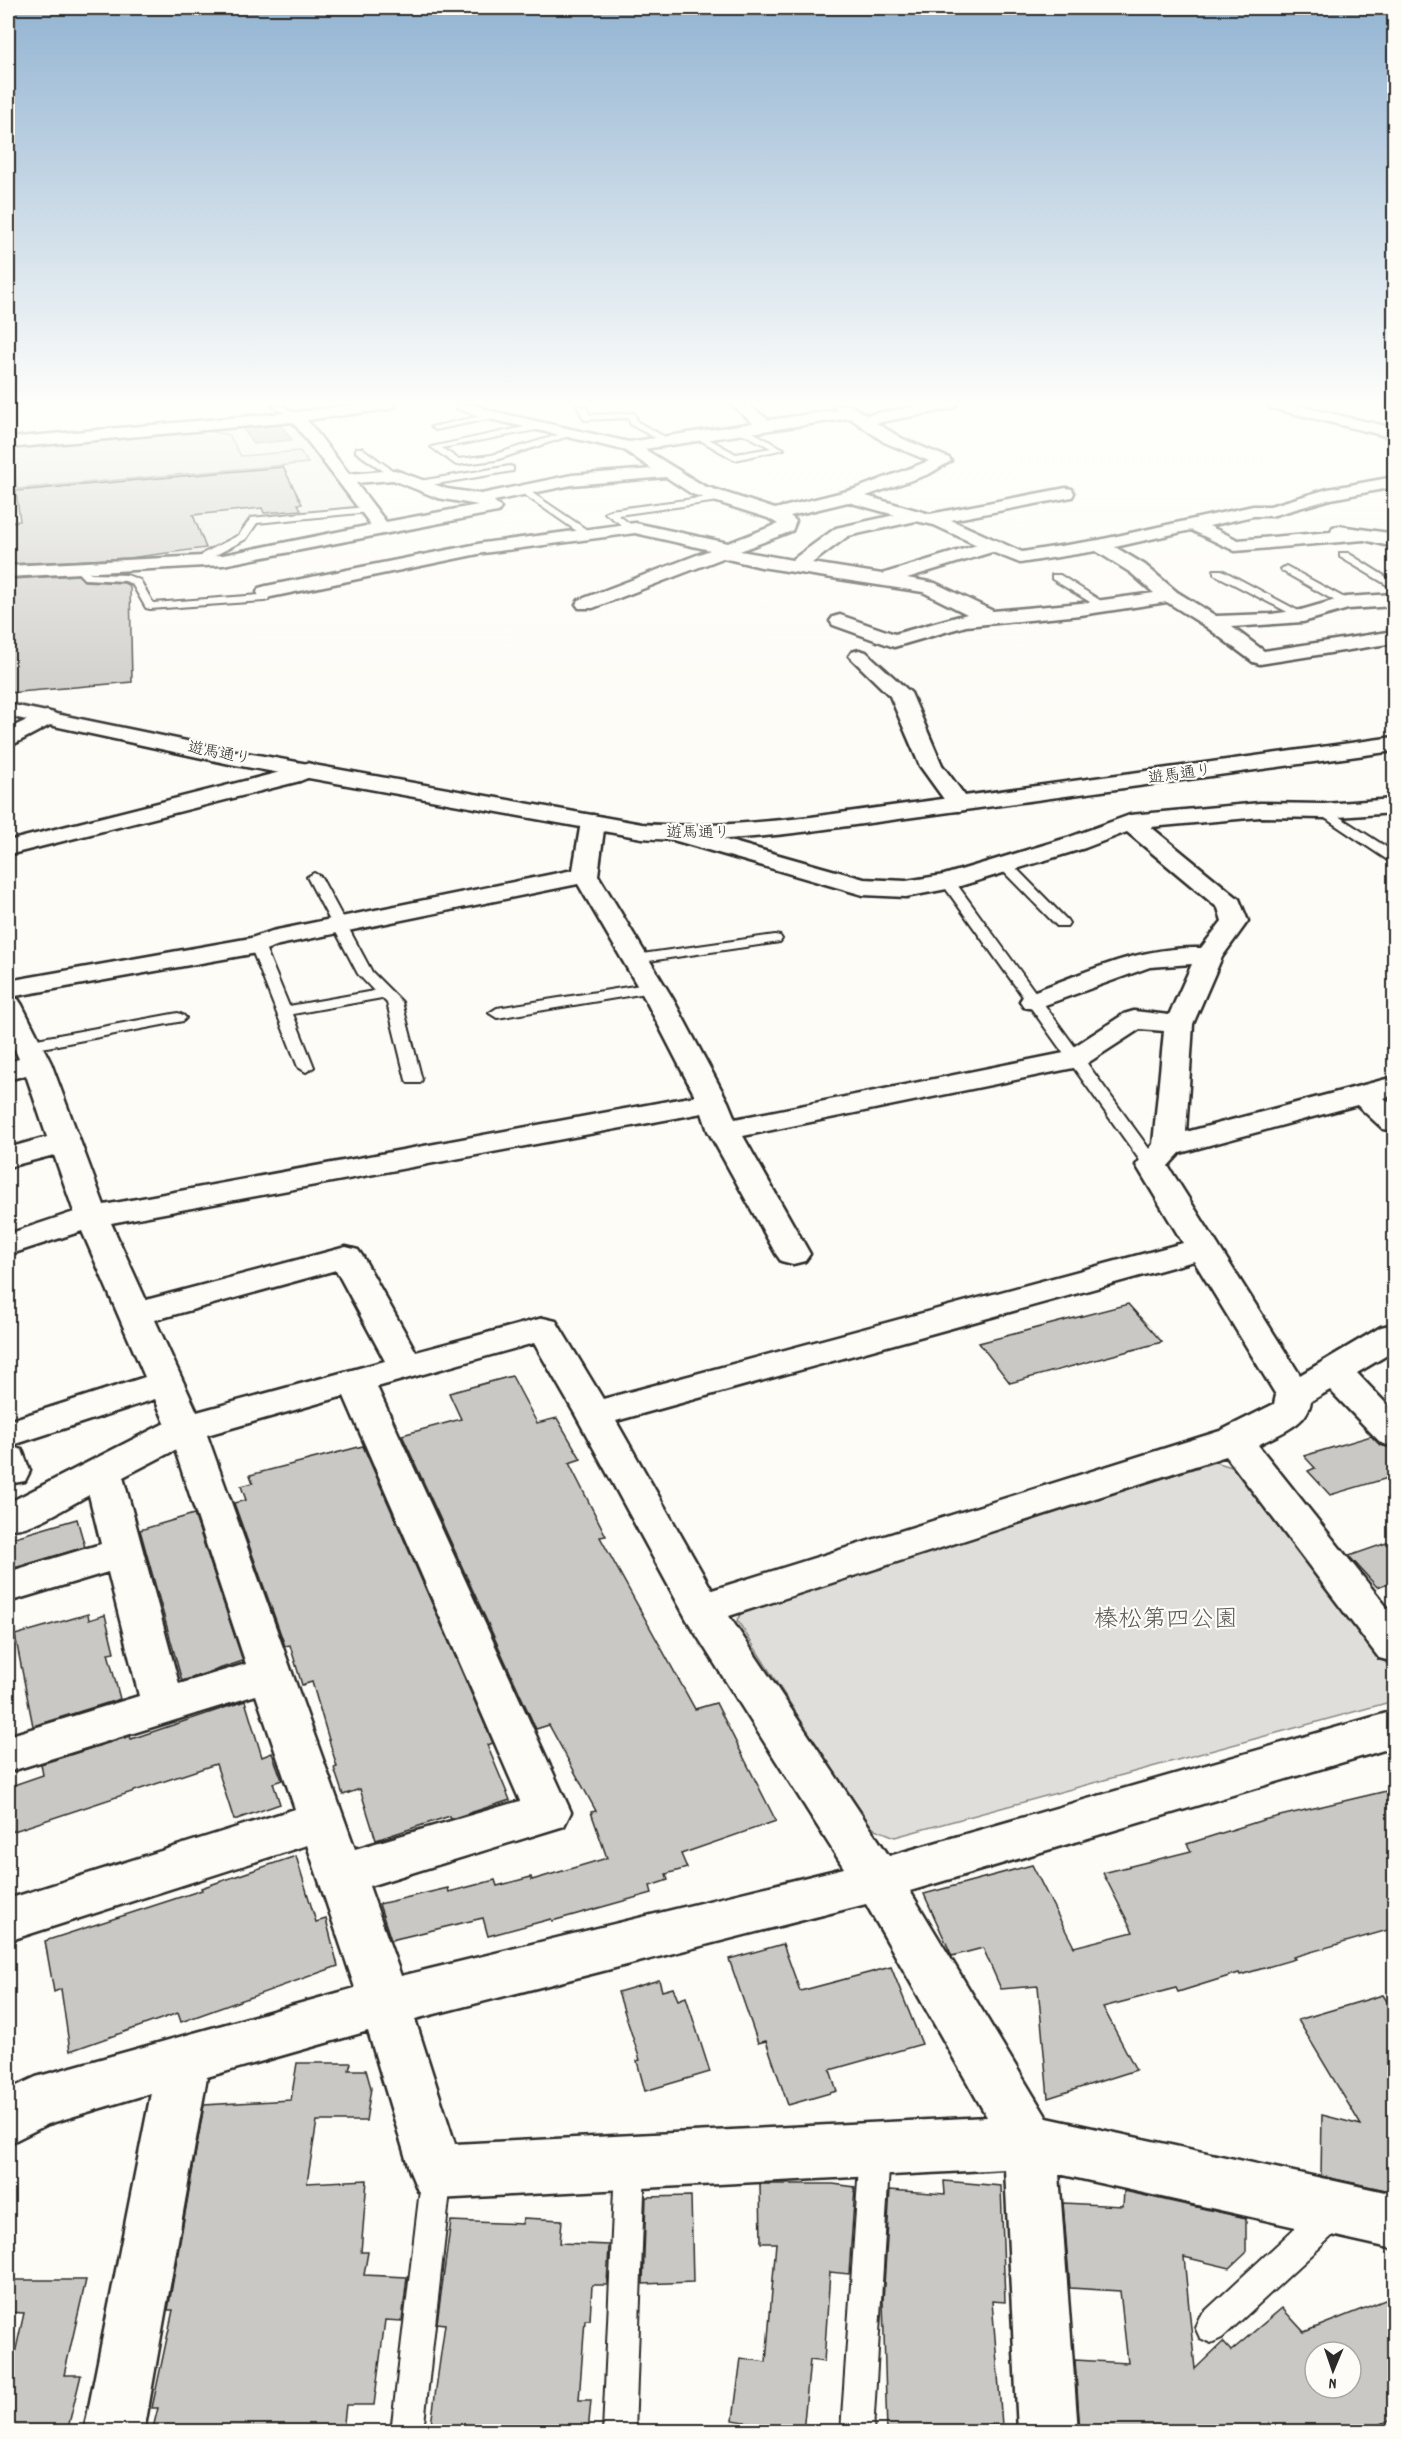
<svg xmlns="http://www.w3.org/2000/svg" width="1402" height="2439" font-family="Dekko,'Klee One',sans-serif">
<rect width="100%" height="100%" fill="#fdfcf7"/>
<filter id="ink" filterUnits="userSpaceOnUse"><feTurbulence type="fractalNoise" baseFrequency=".0167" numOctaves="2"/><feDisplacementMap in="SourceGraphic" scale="12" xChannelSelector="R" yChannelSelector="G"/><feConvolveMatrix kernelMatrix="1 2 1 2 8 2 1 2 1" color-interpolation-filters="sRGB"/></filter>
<g filter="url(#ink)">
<!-- built -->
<path fill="#edece8" d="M291 420 355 506 349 509 248 520 233 539 212 548 195 559 70 566 63 538 8 543V444Z"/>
<!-- green -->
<g fill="#dfdeda" stroke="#858482" stroke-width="1.5">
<path d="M200 429 229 435 241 456 300 451 308 463 17 489 14 467 8 466V446Z"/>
<path d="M1215 1462 1232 1467 1394 1673V1701L895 1837 868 1826 737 1620 744 1608Z"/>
</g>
<!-- water -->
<path fill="#b5b4b1" stroke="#7e7d7b" stroke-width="1.5" d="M280 424 292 440 253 444 242 427Z"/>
<!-- building -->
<g fill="#c9c8c4" stroke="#2b2b2b" stroke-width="1.5" fill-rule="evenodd">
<path d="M283 467 302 504H298L301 510 264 513 262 508 193 515 206 548 129 558 10 564 8 522 20 521 16 491Z"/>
<path d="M78 575 84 581 124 583 130 586 132 682 8 693V596L15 595 13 579Z"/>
<path d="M1128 1304 1162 1342 1010 1383 979 1343Z"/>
<path d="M512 1376 537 1423 557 1418 581 1459 569 1463 606 1536 600 1537 695 1709 716 1703 776 1821 681 1854 687 1868 666 1874 668 1880 650 1886 652 1893 552 1921 551 1919 488 1936 483 1918 391 1940 379 1904 448 1888 449 1892 495 1880 497 1886 531 1877 532 1880 607 1858 591 1812 596 1811 549 1725 536 1729 402 1435 461 1419 449 1393Z"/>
<path d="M1371 1436 1380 1445 1395 1449V1476L1330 1495 1308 1471 1315 1468 1304 1456Z"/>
<path d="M363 1446 493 1743 487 1745 510 1800 451 1819 450 1816 376 1840 360 1789 343 1795 334 1768 337 1767 312 1682 302 1685 290 1645 285 1646 234 1503 246 1500 241 1486 253 1483 250 1475Z"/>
<path d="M194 1514 243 1661 182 1681 140 1530Z"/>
<path d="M77 1519 85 1547 8 1570V1539Z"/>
<path d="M1395 1540V1581L1377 1587 1349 1556Z"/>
<path d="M88 1614 89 1620 105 1615 114 1652 108 1653 120 1699 33 1726 15 1635Z"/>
<path d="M245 1701 262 1757 272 1753 282 1780 273 1783 280 1804 234 1820 216 1764 8 1833V1787L43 1775 41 1764 130 1736 131 1739Z"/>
<path d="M1395 1789V1928L1293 1957 1295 1959 1240 1975 1239 1973 1178 1992 1176 1988 1103 2007 1136 2070 1048 2098 1038 1986 1001 1989 983 1948 952 1956 924 1894 1032 1865 1074 1947 1133 1932 1103 1873 1191 1851 1187 1844 1263 1820Z"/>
<path d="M296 1856 316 1922 326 1919 338 1966 181 2022 178 2013 70 2051 61 1989 54 1992 45 1941 202 1890 201 1888Z"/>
<path d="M783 1944 800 1991 891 1967 922 2044 830 2070 837 2091 788 2105 766 2041 758 2043 729 1959Z"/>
<path d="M659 1980 662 1991 673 1988 678 2000 686 1997 710 2072 645 2091 637 2061 640 2060 618 1992Z"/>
<path d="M1383 1995 1395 2014V2192L1321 2176 1322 2115 1361 2125 1298 2020Z"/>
<path d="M297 2063H351L349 2070H366L371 2088 366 2121H317L307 2183 367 2180 361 2252H368L364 2275 407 2277 402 2321 385 2320 374 2405H346L343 2431 152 2432 158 2408H152L173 2310H168L204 2105 291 2100Z"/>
<path d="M944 2181 1001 2186 1005 2302 992 2301 1002 2425H984V2432H887L883 2301 890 2190 945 2194Z"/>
<path d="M760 2184H833L855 2187 849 2274 830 2272 824 2362 810 2360 803 2432 733 2420 741 2358 766 2362 776 2243H761Z"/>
<path d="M1124 2191 1246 2218V2253L1230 2268 1184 2257 1195 2369 1223 2342 1231 2351 1282 2308 1304 2332 1395 2296V2418L1363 2432H1080L1075 2360 1128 2363 1120 2291 1070 2288 1063 2203 1123 2206ZM1315 2352H1351V2388H1315Z"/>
<path d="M691 2196 693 2282 643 2284 646 2197Z"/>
<path d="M523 2218 562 2220 560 2243 609 2245 607 2285H592L590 2320H585L579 2400H591L588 2432H430L445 2324 437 2323 451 2221 522 2224Z"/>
<path d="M8 2280H86L64 2375H81L67 2432H8V2385L24 2313 8 2312Z"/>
</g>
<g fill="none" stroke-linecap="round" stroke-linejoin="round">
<!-- service casing -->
<g stroke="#2b2b2b" stroke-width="4">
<g id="service">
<path d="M271 405H281L301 417 294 419Z"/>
<path d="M577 405H585L590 415 634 413 638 422 672 441 665 443 631 425 628 418 584 420Z"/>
<path d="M494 413H497V417L435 430 431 427Z"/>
<path d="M543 423 547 426 546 428 442 448 458 459 492 455 571 431 578 433 496 460 456 465 431 447Z"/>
<path d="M743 427 784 449 735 460 693 436 700 434 736 454 771 448 740 432V428Z"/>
<path d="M356 448H362L399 475 392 477 356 452Z"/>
<path d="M510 466 513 467V471L419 487 414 484 419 481Z"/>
<path d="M525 488 590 532V536H584L522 493V489Z"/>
<path d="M723 495 726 496V500L618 515 633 526 635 528 630 531 605 513 610 510Z"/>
<path d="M366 507 371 510 369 512 257 523 246 539 212 557 206 563 197 561 204 553 239 535 251 518Z"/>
<path d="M1340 553H1348L1394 582V589L1340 557Z"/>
<path d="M79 565 91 574 127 575 140 580 153 603 260 595 262 590 266 589 271 592 268 600 264 601 150 609 146 608 132 584 125 581 84 579 74 568Z"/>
<path d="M1286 566 1350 601 1351 603 1342 605 1282 571 1281 569Z"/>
<path d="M1214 570H1222L1308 616 1307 618H1299L1214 574Z"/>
<path d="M1052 575H1060L1109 606 1100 608 1052 579Z"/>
<path d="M1324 807 1394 852V862L1389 861 1319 814 1317 811 1319 808Z"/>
<path d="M1005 861 1010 862 1067 920 1069 923 1067 926H1057L1000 868 998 865 1000 862Z"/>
<path d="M314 873 321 877 372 972 402 1002 422 1080 420 1083H408L406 1080 387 1003 382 998 293 1014 314 1067 306 1072 298 1067 250 945 252 942 257 941 264 945 289 1006 374 991 358 974 307 877Z"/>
<path d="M948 878 953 879 1158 1161 1161 1165 1158 1169H1146L941 882Z"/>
<path d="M775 935 780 936 782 939 780 942 635 963 628 959 635 955Z"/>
<path d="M653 983 661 988 658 991 497 1018 489 1013 497 1008Z"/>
<path d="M178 1013 183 1015 186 1018 183 1021 26 1051 18 1046 26 1041Z"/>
<path d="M875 2137 885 2141 890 2151 873 2432H841L860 2151 865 2141Z"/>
<path d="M630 2152 640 2157 645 2167 635 2432H603L615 2167 620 2157Z"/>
<path d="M437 2158 447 2163 452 2173 423 2432H391L422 2173 427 2163Z"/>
<path d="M1333 2199 1344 2203 1348 2214 1344 2225 1222 2338 1211 2343 1200 2338 1195 2327 1200 2316 1322 2203Z"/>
</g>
</g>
<!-- minor casing -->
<g stroke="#2b2b2b" stroke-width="5">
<g id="minor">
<path d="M356 405H396L389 409 307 420 349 474 395 470 447 489 481 494 572 475 652 469 624 450 481 417 457 408 455 405H475L491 411 629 442 753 423 732 405H748L769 420 838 410 833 405H850L866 415 925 405H957L950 409 876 423 903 439 949 458 951 461 929 474 866 496 930 514 1066 488 1072 489 1074 493 1072 497 951 520 1022 552 1099 540 1253 506H1270L1328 489 1394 477V487L1331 499 1271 516H1253L1209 526 1238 540 1331 532 1333 527 1339 526 1389 533 1394 536V547L1364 540 1235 551 1191 530 1115 547 1145 565 1177 592 1216 616 1271 614 1301 610 1346 597 1394 594V606L1348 609 1303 622 1232 627 1264 651 1394 631V643L1260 664 1253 662 1205 626 1167 602 1081 615 966 626 894 647 833 625 830 621 833 617 840 615 895 634 967 614 923 592 761 567 723 558 593 608H579L576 604 579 600 710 550 635 533 483 553 266 598 259 596 257 592 259 588 266 586 483 543 635 523 728 543 778 524 768 518 692 494 666 477 572 485 494 501 501 508 498 512 492 513 223 565 8 577V566L223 555 371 525 293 422 8 448V438L297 412ZM850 418 884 442 929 461 855 489 775 509 704 486 644 449ZM393 480 438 498 478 505 386 522 356 483ZM848 502 895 515 836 528 792 560 740 551 792 531 796 521 790 516ZM916 521 934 525 977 545 882 574 812 563 848 536ZM1096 551 1131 573 1154 593 1081 603 993 611 935 583 907 578 992 552 1020 563Z"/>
<path d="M1269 405H1294L1394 428V438L1271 408Z"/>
<path d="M859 650 866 652 911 693 942 765 971 804 967 809 959 811 951 809 920 766 890 696 849 656 852 652Z"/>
<path d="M46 711 54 713 57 718 54 723 16 743 8 745V729Z"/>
<path d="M307 763 315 765 318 770 315 775 300 781 8 855V841L284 771Z"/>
<path d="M1394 799V813L1324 818 1260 817 1151 827 1239 899 1248 921 1222 957 1193 1024 1186 1132 1394 1077V1095L1384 1098 1394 1106V1131L1383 1129 1357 1105 1180 1153 1168 1166 1300 1375 1381 1327 1394 1324V1351L1357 1373 1394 1412V1447L1381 1443 1330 1390 1311 1401C1307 1426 1279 1433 1258 1445L1394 1616V1662L1379 1658 1226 1456 729 1616 889 1856 1394 1711V1747L910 1891 1047 2118 1394 2194V2249L1059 2174 1078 2432H1018L1005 2169 437 2199 418 2191 410 2172 368 2031 207 2077 144 2432H84L151 2093 48 2124 8 2144V2090L36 2077 355 1988 307 1845 8 1941V1899L295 1809 256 1695 8 1772V1736L139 1696 108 1572 8 1602V1572L101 1544 89 1495C70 1505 27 1534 8 1528V1503L165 1423 155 1399 10 1446 22 1450 30 1471 25 1481 8 1484V1421L145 1377 82 1231 8 1255V1234L74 1212 54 1155 8 1167V1148L47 1137 26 1075 8 1080V1062L19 1059 8 1034V981L251 938 272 931 573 870 581 822 584 817 593 815 602 817 605 822 598 875 673 999 728 1102 735 1119 1064 1053 1124 1014 1134 1011 1169 1015 1192 964 1150 967 1034 1009 1024 1007 1020 1001 1024 995C1083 974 1137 946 1201 948L1222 921 1218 908 1127 832 1085 848 957 887 906 897 863 895 673 840 670 835 673 830 682 828 691 830 864 879 906 881 944 875 1067 838 1130 815 1260 803 1324 804ZM578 884 645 999 695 1096 104 1205 51 1063 22 1005 18 999 10 997 257 953 279 945ZM1140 1029 1164 1031 1153 1144 1136 1165 1183 1243 603 1399 556 1321 543 1318 416 1352 363 1257 358 1250 346 1247 146 1300 111 1223 702 1113 708 1131 776 1254 781 1261 793 1264 805 1261 810 1254 743 1136 1083 1066ZM1194 1261 1276 1395 1274 1404 1220 1431 712 1590 616 1421ZM336 1270 385 1361 197 1412 155 1320ZM534 1343 575 1414 687 1620 844 1868 401 1976 369 1886 564 1826 571 1812 377 1387ZM344 1396 520 1801 355 1849 207 1435ZM175 1450 246 1664 179 1684 123 1477ZM866 1904 987 2117 455 2144 415 2019Z"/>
</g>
</g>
<!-- tertiary casing -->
<g stroke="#2b2b2b" stroke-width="5">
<path id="tertiary" d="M8 704 230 750 642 824C699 828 755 823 811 817L1394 737V751L811 831C755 838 699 843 642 838L230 764 8 716Z"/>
</g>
<!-- service -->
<use href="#service" fill="#fdfcf7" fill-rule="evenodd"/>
<!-- minor -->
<use href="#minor" fill="#fdfcf7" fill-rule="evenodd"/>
<!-- tertiary -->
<use href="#tertiary" fill="#fdfcf7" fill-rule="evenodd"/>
</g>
</g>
<!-- sky -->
<linearGradient id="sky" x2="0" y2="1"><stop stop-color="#93b4d2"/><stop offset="0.54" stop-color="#fefefb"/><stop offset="1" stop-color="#fefefb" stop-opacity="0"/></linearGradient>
<rect width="1402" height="746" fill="url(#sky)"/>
<g text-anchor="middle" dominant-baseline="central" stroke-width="4.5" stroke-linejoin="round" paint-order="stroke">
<!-- far-street labels -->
<g font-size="16" fill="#2b2b2b" stroke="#fdfcf7">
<text transform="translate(219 754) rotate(11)">遊馬通り</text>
<text transform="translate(1180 775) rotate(-8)">遊馬通り</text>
<text x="698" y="833">遊馬通り</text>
</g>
<!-- near-park labels -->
<g font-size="24" fill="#585857" stroke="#fdfcf7">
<text x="1166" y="1621">榛松第四公園</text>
</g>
</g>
<!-- margin -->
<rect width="1402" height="2439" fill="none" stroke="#fdfcf7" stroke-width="30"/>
<rect x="15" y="15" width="1372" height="2409" fill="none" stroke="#2b2b2b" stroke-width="2" filter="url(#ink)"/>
<!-- north arrow -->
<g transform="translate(1333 2370) rotate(182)"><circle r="28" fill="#fdfcf7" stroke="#a9a8a5" stroke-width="1.5"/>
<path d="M0-4.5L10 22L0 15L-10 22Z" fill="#2b2b2b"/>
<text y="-9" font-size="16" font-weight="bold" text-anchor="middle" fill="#2b2b2b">N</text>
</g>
</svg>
